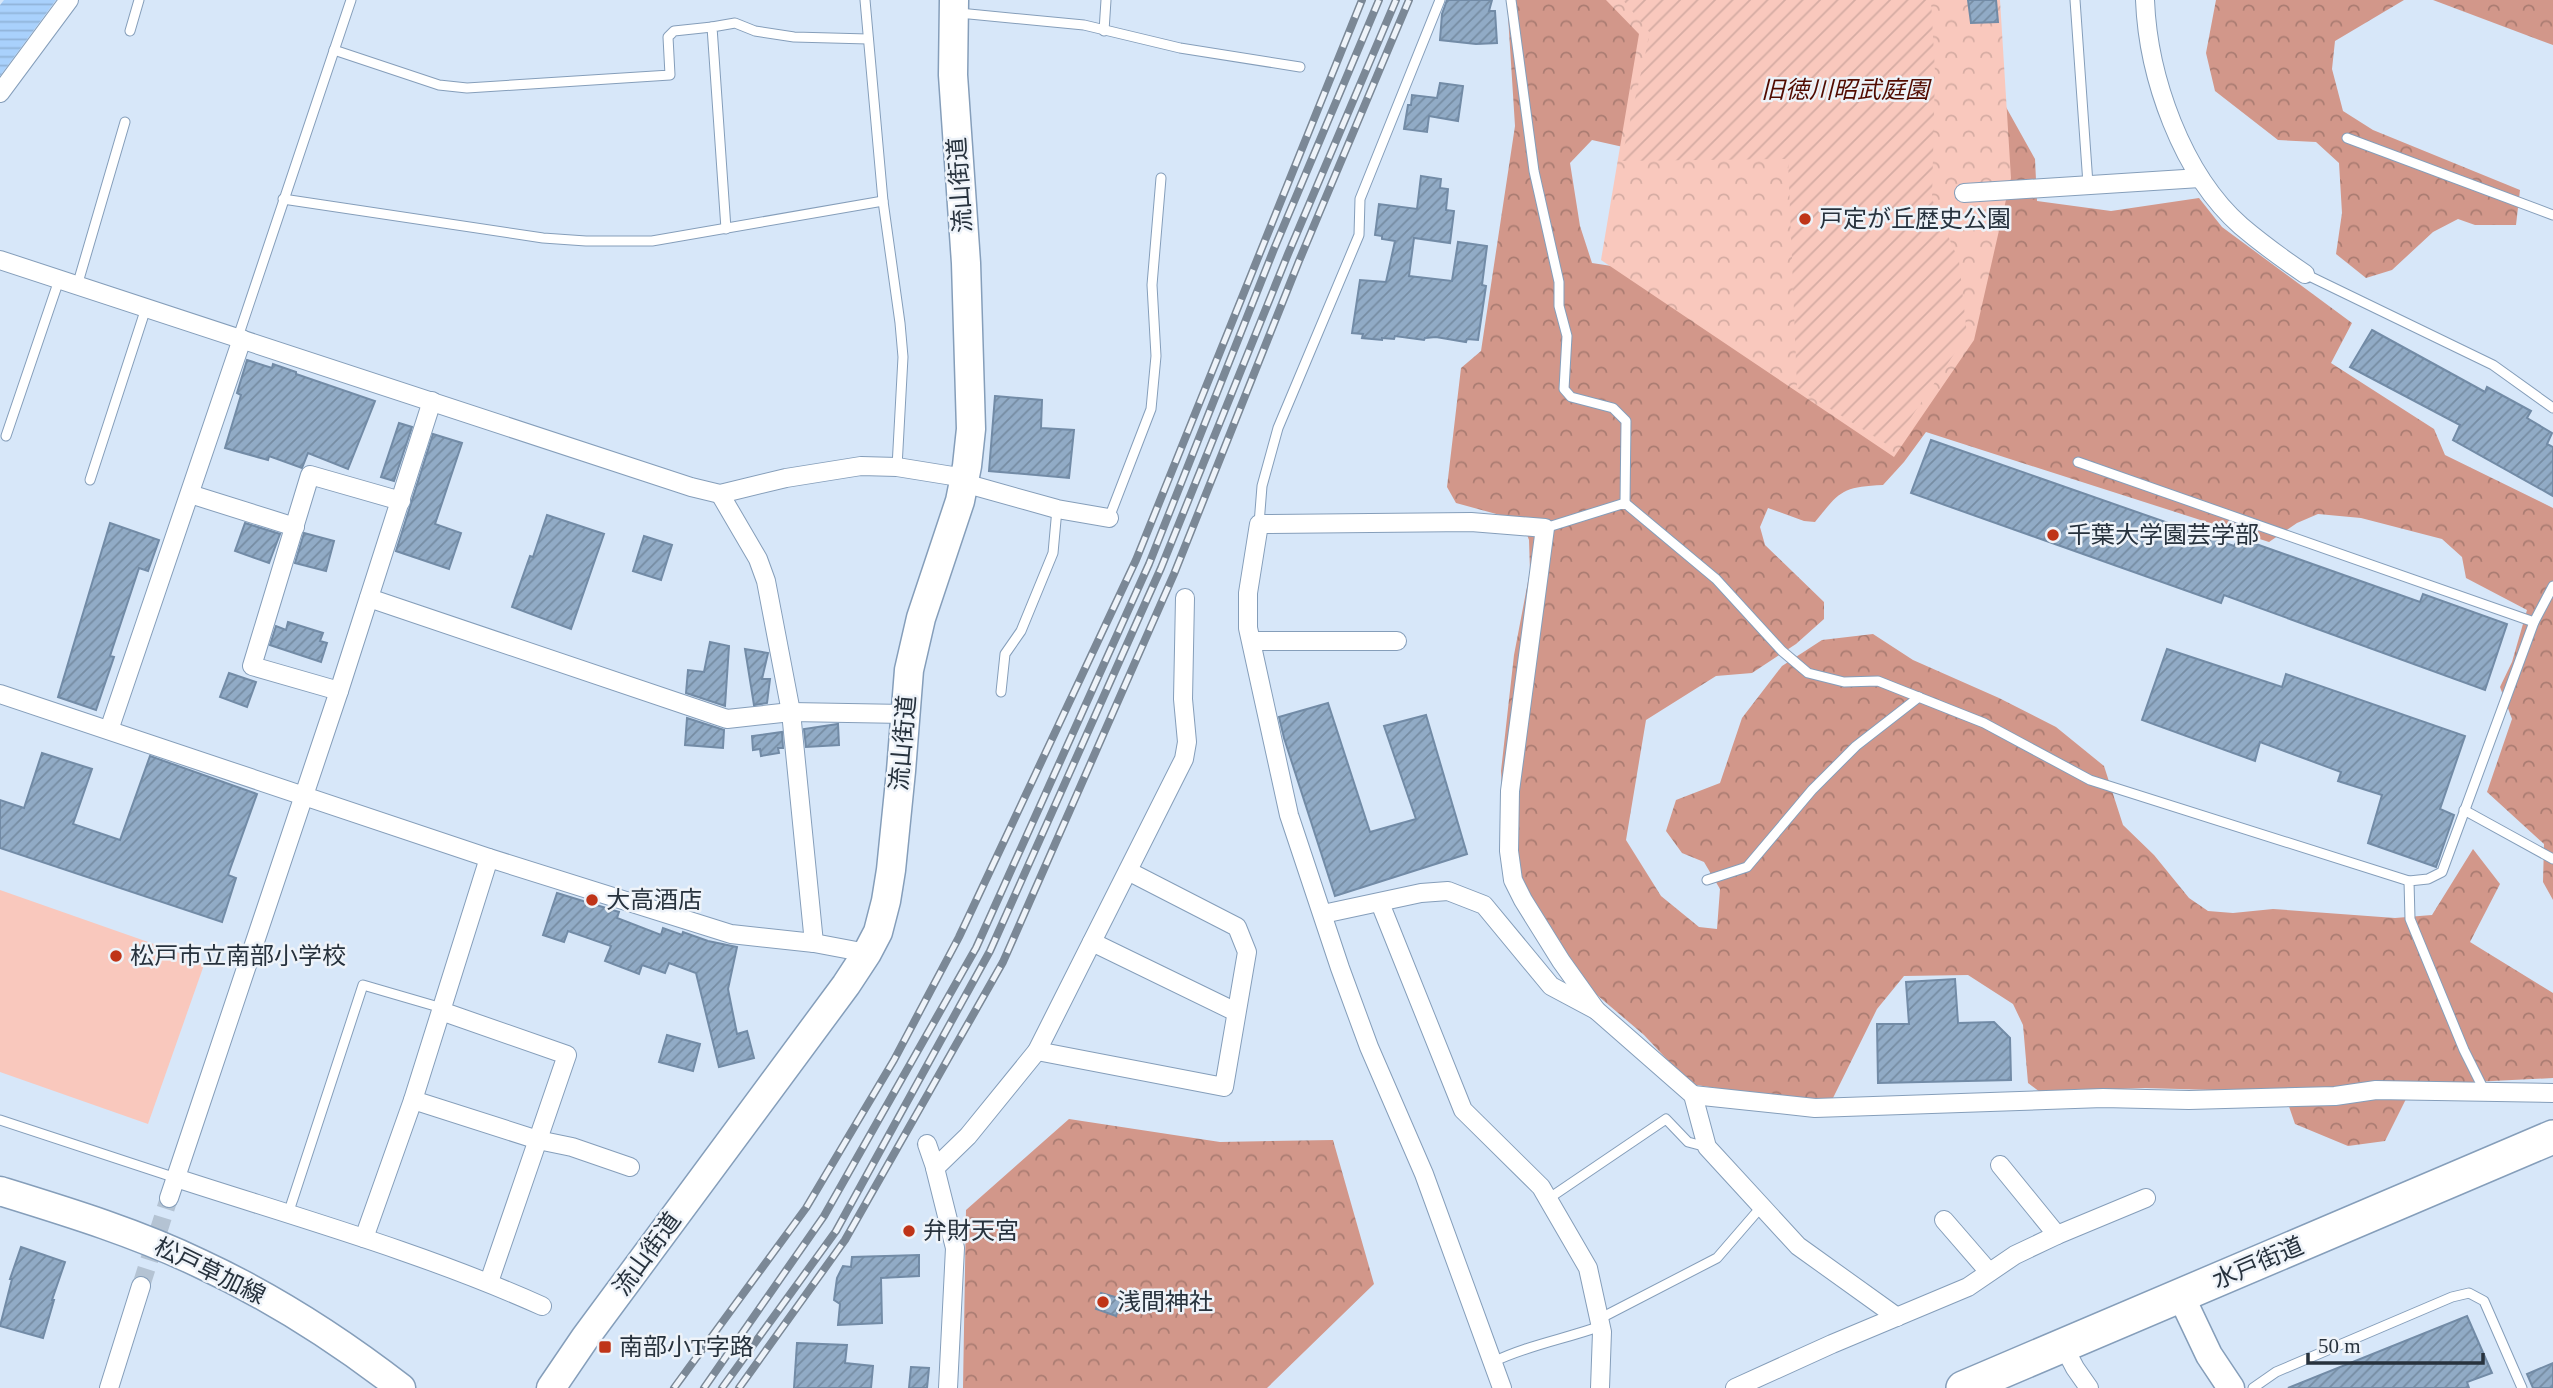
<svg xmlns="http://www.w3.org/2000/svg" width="2553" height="1388" font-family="'Times New Roman','Noto Sans JP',serif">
<defs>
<pattern id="forest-crowns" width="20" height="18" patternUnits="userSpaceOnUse" patternTransform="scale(1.75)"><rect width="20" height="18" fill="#d2978a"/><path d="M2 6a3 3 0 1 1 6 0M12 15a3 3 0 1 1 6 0" fill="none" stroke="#aa7c72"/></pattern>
<pattern id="park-crowns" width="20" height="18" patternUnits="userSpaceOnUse" patternTransform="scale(1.75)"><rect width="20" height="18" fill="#f9c8bd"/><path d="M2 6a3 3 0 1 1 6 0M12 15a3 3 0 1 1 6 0" fill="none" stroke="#d5aca3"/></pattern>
<pattern id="garden-furrows" width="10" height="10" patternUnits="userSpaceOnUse" patternTransform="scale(1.75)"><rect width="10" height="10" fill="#f9c8bd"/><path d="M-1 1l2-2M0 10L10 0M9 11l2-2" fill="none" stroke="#d5aca3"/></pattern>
<pattern id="water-rules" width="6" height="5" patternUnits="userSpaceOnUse" patternTransform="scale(1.75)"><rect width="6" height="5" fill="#a9d1fc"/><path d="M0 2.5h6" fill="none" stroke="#91b4d9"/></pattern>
<pattern id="building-hatch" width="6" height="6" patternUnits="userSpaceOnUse" patternTransform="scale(1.75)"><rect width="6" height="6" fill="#91abc6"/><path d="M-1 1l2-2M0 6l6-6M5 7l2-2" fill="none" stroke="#768ca2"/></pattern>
</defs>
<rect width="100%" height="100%" fill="#d7e7f9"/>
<!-- forest -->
<g fill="url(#forest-crowns)" fill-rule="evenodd">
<path d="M1507 0H1641L1992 82 2035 159 2037 201 2111 211 2199 198 2222 227 2352 323 2331 363 2434 429 2445 455 2553 508V900L2543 882 2544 844 2487 792 2512 719 2500 687 2512 662 2527 610 2466 578 2462 557 2442 539 2361 518 2318 514 2297 523 2269 542 1926 432 1904 462 1883 485C1842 487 1840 491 1815 522L1804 521 1768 508 1760 527 1765 545 1824 602V619L1796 644 1752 673 1716 676 1646 720 1626 840 1661 896 1699 927 1717 929 1720 889 1704 862 1682 853 1666 831 1676 800 1720 783 1742 718 1782 666 1822 640 1873 634 1913 660 1999 698 2056 727 2104 766 2123 825 2154 855 2189 898 2208 911 2233 913 2273 909 2395 918 2432 915 2473 849 2500 884 2470 942 2553 993V1078L2413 1085 2385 1141 2348 1146 2295 1124 2284 1092 2145 1088 2040 1092 2028 1083 2023 1025 2013 1004 1968 975 1904 976 1877 1009 1833 1098 1800 1101 1690 1084 1644 1035 1577 978 1506 860 1501 771 1514 655 1530 571 1529 540 1522 521 1456 503 1447 487 1461 368 1481 351 1515 126ZM1592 140 1641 151 1644 271 1592 263 1580 226 1570 163Z"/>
<path d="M2216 0H2404L2335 41 2332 69 2343 111 2373 130 2520 190 2516 225H2475L2458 219 2433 232 2392 270 2366 278 2336 254 2342 213 2339 163 2316 142 2278 140 2215 91 2206 53Z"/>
<path d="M2433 0H2553V45Z"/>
<path d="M1069 1119 1220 1142 1333 1140 1374 1284 1267 1388H963L966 1210Z"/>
</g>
<!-- park -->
<path fill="url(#park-crowns)" d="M1606 0H2000L2011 178 1974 340 1894 457 1601 260 1639 34Z"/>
<!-- garden -->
<path fill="url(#garden-furrows)" d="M1623 0H1931L1935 72 1932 199 1959 261 1967 335 1891 447 1797 388 1788 159 1621 161 1650 33Z"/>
<!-- pitch -->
<path fill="#f9c8bd" d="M0 890 205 962 148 1124 0 1072Z"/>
<!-- water -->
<path fill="url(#water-rules)" d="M4 0H56L0 76V5Z"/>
<!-- building -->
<g fill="url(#building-hatch)" stroke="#728ba6" stroke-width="2">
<path d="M1447 0H1492L1489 11H1495L1497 43 1476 44 1440 40 1442 14Z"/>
<path d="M1968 0H1996L1998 22 1971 23Z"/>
<path d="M1440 83 1463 86 1458 121 1429 116 1427 132 1404 129 1408 105H1411L1412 95 1437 98Z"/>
<path d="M1421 176 1441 179 1440 188 1448 189 1446 210 1454 211 1450 243 1414 238 1409 276 1452 281 1458 242 1487 246 1482 285 1486 286 1478 340 1467 339 1466 342 1436 337 1425 338 1424 340 1395 336 1394 339 1382 338V340L1362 338 1363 334 1352 333 1360 280 1386 282 1395 241 1382 239V236L1375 235 1379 204 1417 209Z"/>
<path d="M2372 330 2485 392 2487 387 2531 411 2527 418 2552 433 2547 444 2553 447V496L2453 440 2460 425 2350 367Z"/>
<path d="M247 360 272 368 273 364 296 372V374L375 401 348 469 308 453 302 468 269 456 268 460 225 448 241 395 237 393Z"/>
<path d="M995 396 1042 400 1041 428 1074 430 1069 478 989 471Z"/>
<path d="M399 423 412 427 394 481 381 477Z"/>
<path d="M433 434 462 443 435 524 461 533 449 569 396 551Z"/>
<path d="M1931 440 2234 546 2239 538 2420 602 2423 594 2507 624 2485 690 2224 595 2221 603 1911 493Z"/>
<path d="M547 515 604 534 571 629 512 607 530 556 533 557Z"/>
<path d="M110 523 159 540 148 571 139 568 110 656 114 657 96 710 58 697Z"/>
<path d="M245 523 280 534 269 563 235 551Z"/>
<path d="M304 533 334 541 326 571 295 563Z"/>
<path d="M644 536 672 545 661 580 633 571Z"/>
<path d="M288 622 323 633 320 641 327 643 321 662 270 645 276 626 286 630Z"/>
<path d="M710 642 729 646 725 706 686 693 688 670 704 672Z"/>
<path d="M745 649 768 653 762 679H770L767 703 754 705Z"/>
<path d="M2167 649 2282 687 2286 674 2465 736 2440 809 2454 815 2436 867 2368 843 2382 795 2338 781 2341 772 2260 742 2255 761 2142 720Z"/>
<path d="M229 673 256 682 247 707 220 697Z"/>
<path d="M1328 703 1370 832 1416 819 1384 726 1426 715 1467 854 1335 896 1284 738 1279 717Z"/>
<path d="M687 718 724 730 723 748 685 745Z"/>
<path d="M838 724 839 745 806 747 804 729Z"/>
<path d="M782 732 783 748H778L779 753 761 756 760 749 753 750 752 736Z"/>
<path d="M42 753 92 769 73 824 120 840 150 756 257 794 228 875 236 878 222 922 0 848V800L24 808Z"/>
<path d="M557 893 619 912 617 918 661 935 663 928 682 935 683 932 708 941 737 947 728 989 737 1034 747 1031 754 1058 719 1067 696 973 669 963 665 973 642 965 639 974 605 961 611 946 568 931 564 942 543 935Z"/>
<path d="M1955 979 1958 1023 1994 1022 2010 1038 2011 1080 1878 1083 1877 1024H1909L1906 982Z"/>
<path d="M667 1035 700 1044 693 1071 659 1062Z"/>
<path d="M21 1247 65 1262 52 1300H54L43 1338 0 1326 12 1279H10Z"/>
<path d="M919 1255V1276L881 1278 882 1323 838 1325 840 1304 834 1300 837 1278 843 1266 851 1267 852 1257Z"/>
<path d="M1101 1293 1122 1299 1116 1316 1096 1309Z"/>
<path d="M2467 1316 2492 1373 2467 1382 2469 1388H2288Z"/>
<path d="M797 1343 847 1345 845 1363 873 1366 871 1388H794Z"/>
<path d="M2553 1363V1388H2533L2527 1374Z"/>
<path d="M911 1367 929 1368 927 1388H909Z"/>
</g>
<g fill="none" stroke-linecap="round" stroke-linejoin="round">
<!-- street-tunnel -->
<path stroke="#b4c3d3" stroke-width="18" stroke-dasharray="18 9" stroke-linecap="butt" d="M141 1286 169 1198"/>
<!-- lane casing -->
<g stroke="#859eba" stroke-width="11">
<g id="lane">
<path d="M1511 0 1534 171 1559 282V306L1567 336 1564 389 1571 397 1613 408 1626 421 1625 503"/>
<path d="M2075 0 2088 184"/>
<path d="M959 13 1084 25 1180 48 1300 67"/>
<path d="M130 31 139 0"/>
<path d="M1104 31 1106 0"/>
<path d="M334 50 439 85 467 88 670 75 668 37 674 31 712 27"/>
<path d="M2347 138 2553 215"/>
<path d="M283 199 543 238 586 241H652L883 201 865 0"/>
<path d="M883 201 900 323 903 357 897 467"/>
<path d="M726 229 712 27 735 23 755 31 794 37 868 39"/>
<path d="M2305 274 2493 365 2553 408"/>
<path d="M77 286 125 122"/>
<path d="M238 337 351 0"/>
<path d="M6 436 59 280"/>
<path d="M2078 462 2534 622"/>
<path d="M90 480 146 308"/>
<path d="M1109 518 1151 409 1156 356 1152 285 1161 178"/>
<path d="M1259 524 1262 486 1278 428 1359 235 1360 199 1440 0"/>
<path d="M1545 528 1625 503 1716 579 1782 651 1808 673 1844 682 1878 681 1984 723 2090 780 2409 881"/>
<path d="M1001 692 1005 654 1021 631 1053 553 1057 509"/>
<path d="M2464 810 2553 859"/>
<path d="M1707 880 1747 867 1812 790 1856 746 1919 697"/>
<path d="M2485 1092 2464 1050 2410 919 2409 881 2428 879 2442 872 2534 622 2553 586"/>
<path d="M0 1120 176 1178"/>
<path d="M1548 1199 1666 1119 1688 1142 1707 1147"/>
<path d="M288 1214 363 985 442 1008"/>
<path d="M1599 1319 1717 1258 1762 1206"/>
<path d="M1493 1362C1528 1345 1565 1339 1601 1326"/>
<path d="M2253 1388 2276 1372 2452 1297 2469 1293 2484 1301 2522 1388"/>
</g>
</g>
<!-- street casing -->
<g stroke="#859eba" stroke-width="20">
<g id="street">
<path d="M2145 0C2148 77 2182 174 2241 226 2261 243 2283 259 2305 274"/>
<path d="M0 93 69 0"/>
<path d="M1964 193 2200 178"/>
<path d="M0 260 691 487 720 494 786 478 861 466 897 467 965 478"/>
<path d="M964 483 1057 509 1109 518"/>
<path d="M190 494 295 527"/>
<path d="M720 494 758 559 766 581 791 712 814 943"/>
<path d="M369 598 727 719 791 712 905 714"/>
<path d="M1252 641H1397"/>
<path d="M339 691 252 666 310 475 401 501"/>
<path d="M0 694 489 858 731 934 814 943 867 953"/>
<path d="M109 730 242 339"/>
<path d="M1380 903 1463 1110 1541 1187 1588 1268 1602 1332 1600 1388"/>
<path d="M1323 914 1421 893 1448 891 1484 905 1551 986 1596 1010 1693 1095 1707 1147 1798 1246 1897 1317"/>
<path d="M1092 942 1236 1012"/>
<path d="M441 1011 567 1055 489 1282"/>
<path d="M1037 1051 1224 1087 1247 952 1237 927 1128 871"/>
<path d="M1693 1095 1815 1108 2103 1098 2189 1100 2335 1096 2376 1090 2553 1093"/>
<path d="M413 1100 538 1140 572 1147 630 1167"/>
<path d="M927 1144 936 1170"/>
<path d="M2000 1165 2057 1235"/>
<path d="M176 1178C299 1218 424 1253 542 1306"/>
<path d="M169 1198 339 691 432 401"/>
<path d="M1944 1220 1989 1272"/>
<path d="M364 1238 413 1100 489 858"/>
<path d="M2063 1345 2075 1368 2089 1388"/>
<path d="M109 1388 141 1286"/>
<path d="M948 1388 955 1248 935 1168 968 1136 1037 1051 1184 759 1187 742 1183 699 1185 598"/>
<path d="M1502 1388 1424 1174 1369 1047 1340 968 1289 815 1248 628V593L1259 524 1471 522 1545 528 1510 791 1509 851 1513 880 1523 900 1561 961 1596 1010"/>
<path d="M1735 1388 1832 1344 1968 1287 2015 1255 2057 1235 2146 1198"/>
</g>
</g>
<!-- secondary casing -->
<g stroke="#859eba" stroke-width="29">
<path id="secondary" d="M2181 1296 2209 1355 2231 1388"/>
</g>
<!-- primary casing -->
<g stroke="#859eba" stroke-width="31">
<g id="primary">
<path d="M0 1191C68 1212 137 1233 201 1264 272 1297 339 1340 401 1388"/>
<path d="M551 1388 585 1338 846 985 867 953 878 932 886 901 891 870 901 771 909 670 921 618 960 501 967 466 971 429 966 263 953 75 954 0"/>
</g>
</g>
<!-- highway casing -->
<g stroke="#859eba" stroke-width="36">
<path id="highway" d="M1963 1388 2553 1137"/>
</g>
<!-- lane -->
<use href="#lane" stroke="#fff" stroke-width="9"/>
<!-- street -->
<use href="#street" stroke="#fff" stroke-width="18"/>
<!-- secondary -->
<use href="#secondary" stroke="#fff" stroke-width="26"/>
<!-- primary -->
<use href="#primary" stroke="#fff" stroke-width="28"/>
<!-- highway -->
<use href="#highway" stroke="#fff" stroke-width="33"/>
<!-- rail casing -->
<g stroke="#7b8896" stroke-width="8">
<g id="rail">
<path d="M674 1388 806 1208 894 1060 959 937 1136 560 1362 0"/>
<path d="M704 1388 824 1216 976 948 1149 564 1274 249 1379 0"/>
<path d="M722 1388 836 1231 990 951 1161 568 1288 254 1396 0"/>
<path d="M739 1388 845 1240 1003 962 1174 574 1299 261 1409 0"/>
</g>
</g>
<!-- rail -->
<use href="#rail" stroke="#eef3f9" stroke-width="5" stroke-dasharray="16" stroke-linecap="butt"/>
</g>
<!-- markers -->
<g fill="#bf3418" stroke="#eef3f9" stroke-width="2.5">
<circle cx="1805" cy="219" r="7"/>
<circle cx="2053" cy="535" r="7"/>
<circle cx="592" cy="900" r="7"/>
<circle cx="116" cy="956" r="7"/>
<circle cx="909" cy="1231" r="7"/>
<circle cx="1103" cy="1302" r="7"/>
<rect x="598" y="1340" width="14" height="14" rx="3.5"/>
</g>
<g text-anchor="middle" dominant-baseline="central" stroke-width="5" stroke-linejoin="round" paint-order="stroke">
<!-- park labels -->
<g font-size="24" font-style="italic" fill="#510b00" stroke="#eef3f9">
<text x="1845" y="90">旧徳川昭武庭園</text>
</g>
<!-- street labels -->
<g font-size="24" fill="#27323d" stroke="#eef3f9">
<text transform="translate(960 185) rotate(-94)">流山街道</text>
<text transform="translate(903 743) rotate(-85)">流山街道</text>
<text transform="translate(647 1254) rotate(-54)">流山街道</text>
<text transform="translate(2258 1263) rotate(-23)">水戸街道</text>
<text transform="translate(210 1271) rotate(26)">松戸草加線</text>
</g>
<!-- poi labels -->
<g font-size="24" fill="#27323d" stroke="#eef3f9" text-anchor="start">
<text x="1819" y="219">戸定が丘歴史公園</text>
<text x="2067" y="535">千葉大学園芸学部</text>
<text x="606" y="900">大高酒店</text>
<text x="130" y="956">松戸市立南部小学校</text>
<text x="923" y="1231">弁財天宮</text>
<text x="1117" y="1302">浅間神社</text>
<text x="619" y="1347">南部小T字路</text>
</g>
</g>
<!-- scale -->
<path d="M2308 1353v10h175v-10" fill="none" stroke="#27323d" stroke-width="3.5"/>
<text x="2318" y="1353" font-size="21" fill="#27323d" stroke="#eef3f9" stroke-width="5" paint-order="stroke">50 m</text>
</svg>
